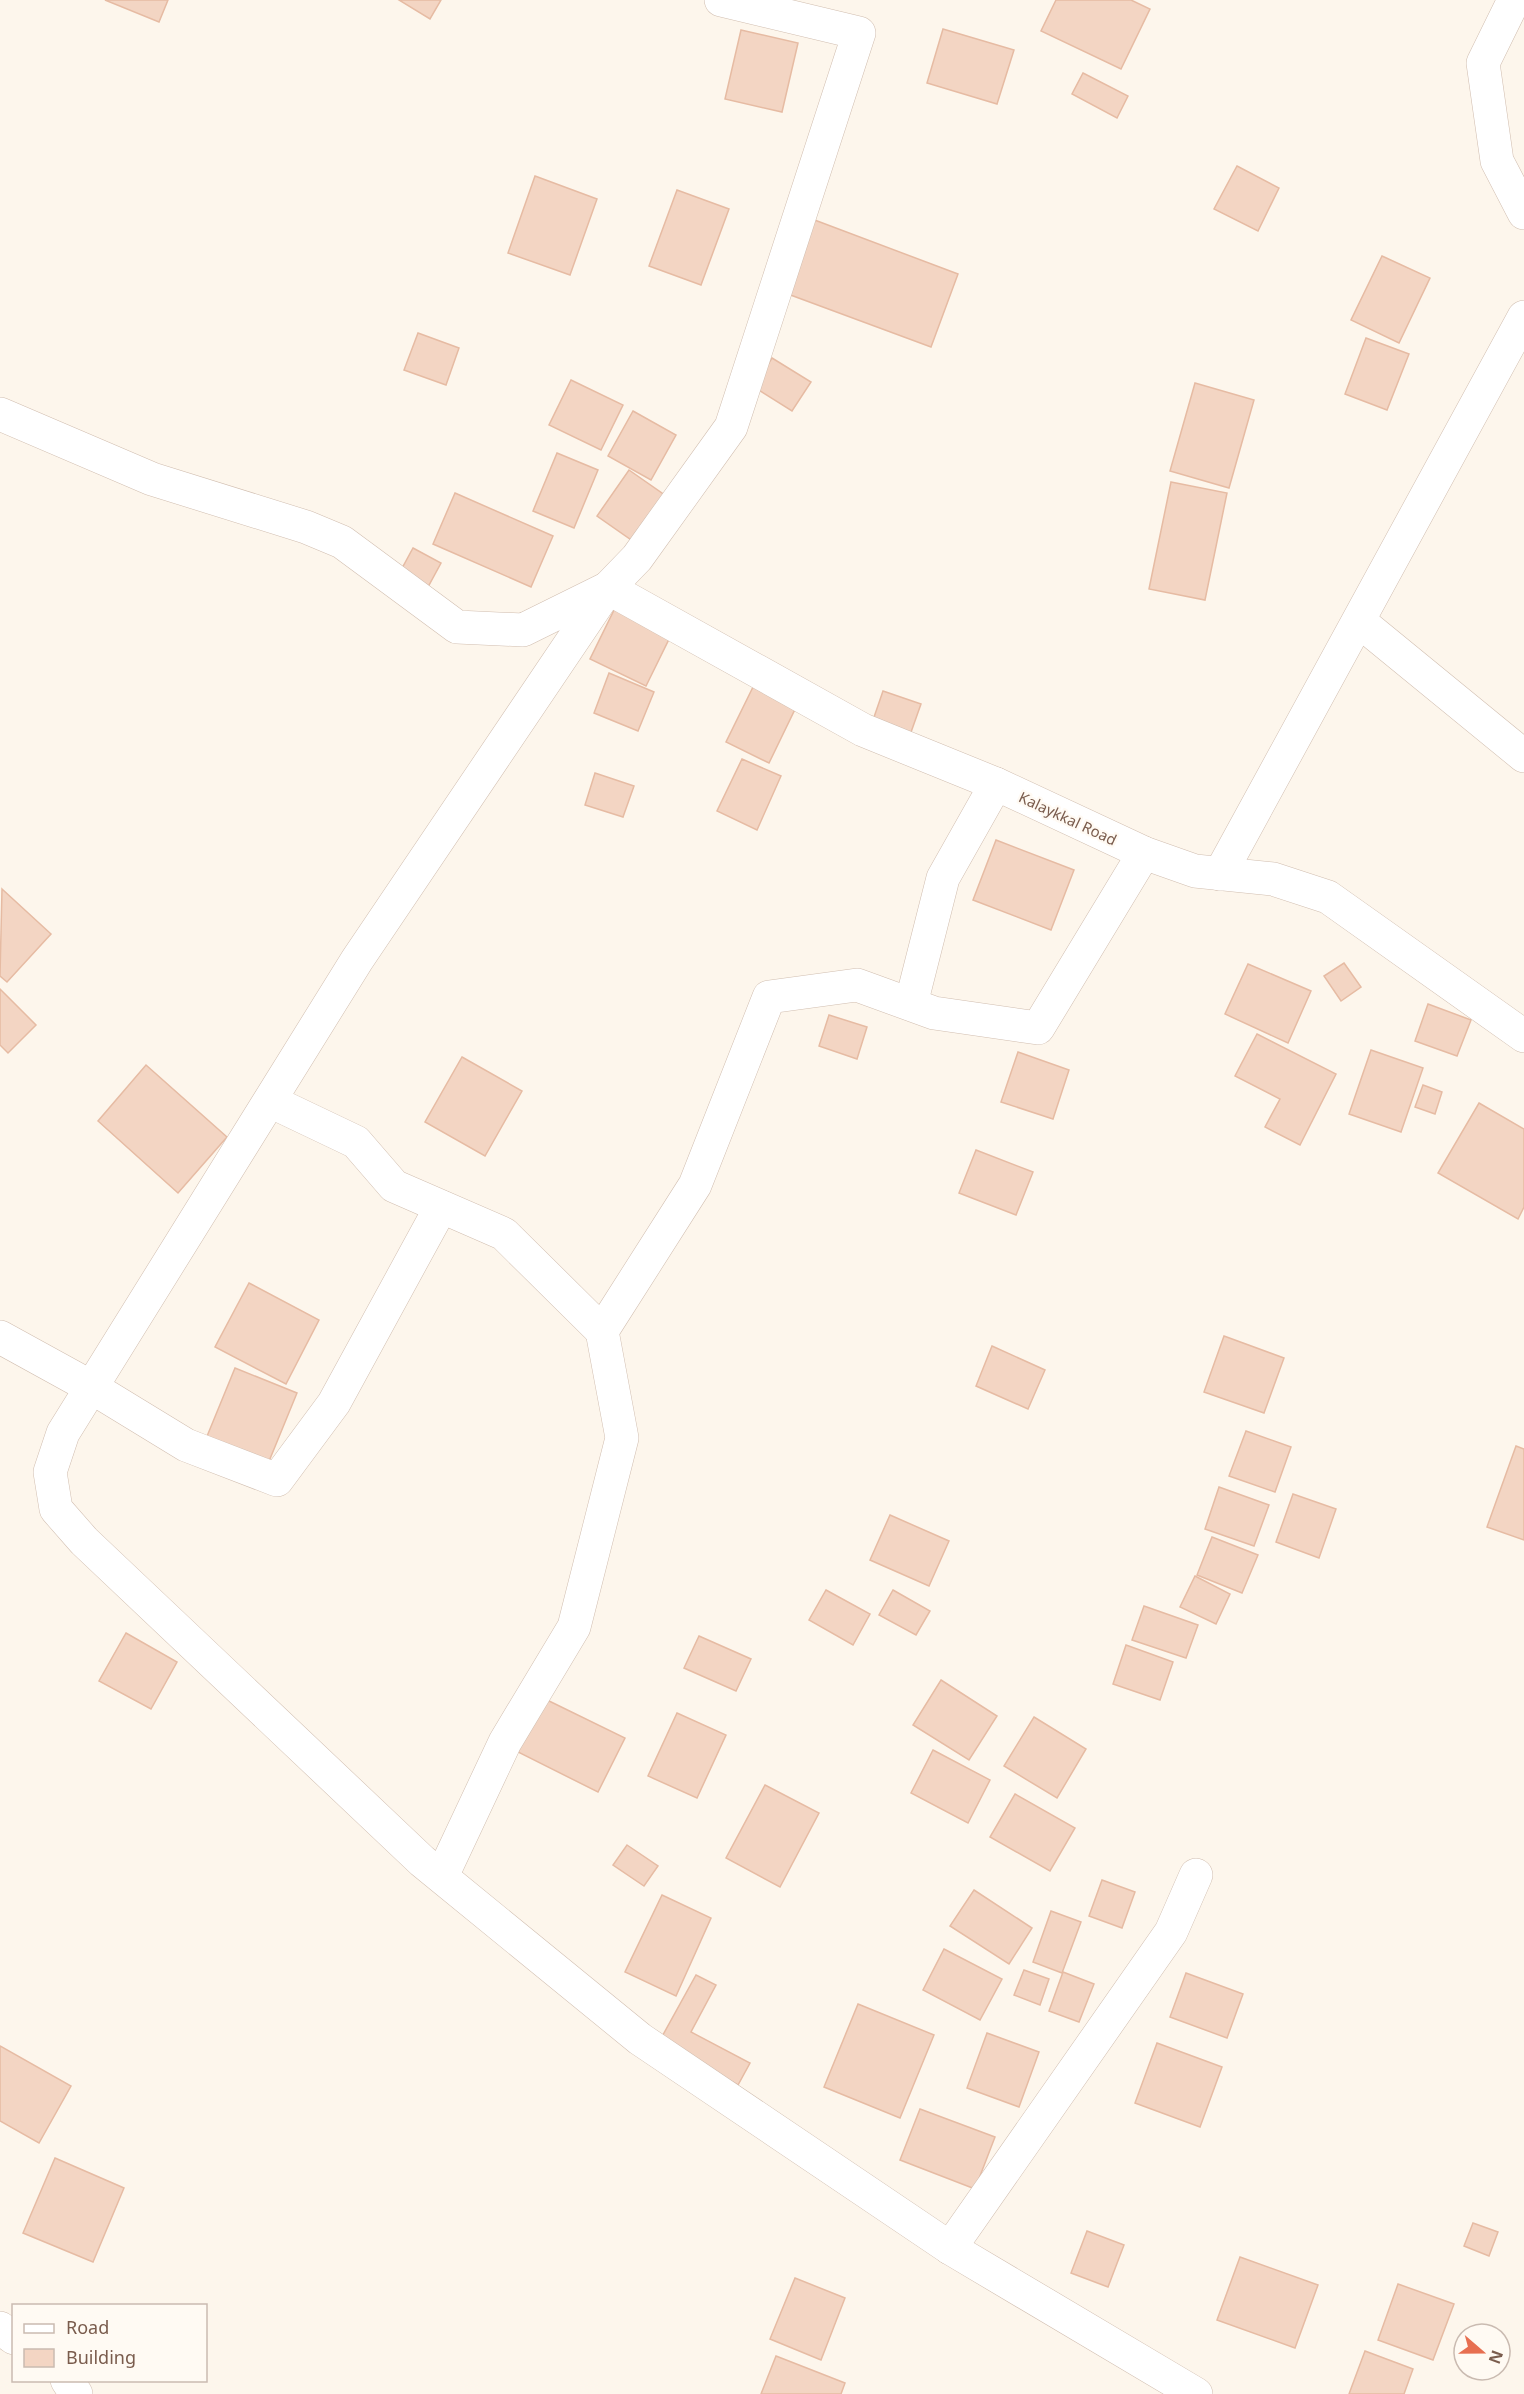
<svg xmlns="http://www.w3.org/2000/svg" width="1524" height="2394" font-family="'Noto Sans',sans-serif">
<rect width="100%" height="100%" fill="#fdf6ec"/>
<!-- building -->
<g fill="#f3d5c3" stroke="#e6bba3" stroke-width="1.5">
<path d="M105 0H168L159 22Z"/>
<path d="M399 0H441L430 19Z"/>
<path d="M1056 0H1131L1150 9 1121 69 1041 31Z"/>
<path d="M943 29 1014 50 997 104 927 83Z"/>
<path d="M741 30 798 43 782 112 725 99Z"/>
<path d="M1083 73 1128 96 1117 118 1072 94Z"/>
<path d="M1237 166 1279 188 1258 231 1214 209Z"/>
<path d="M535 176 597 199 570 275 508 253Z"/>
<path d="M677 190 729 209 701 285 649 266Z"/>
<path d="M804 216 958 274 931 347 777 290Z"/>
<path d="M1382 256 1430 278 1399 343 1351 320Z"/>
<path d="M418 333 459 348 446 385 404 370Z"/>
<path d="M1366 338 1409 354 1387 410 1345 394Z"/>
<path d="M772 358 811 382 792 411 754 387Z"/>
<path d="M571 380 623 405 601 450 549 425Z"/>
<path d="M1195 383 1254 400 1229 488 1170 471Z"/>
<path d="M633 411 676 435 651 480 608 456Z"/>
<path d="M557 453 598 470 574 528 533 511Z"/>
<path d="M629 470 669 498 637 544 597 516Z"/>
<path d="M1171 482 1227 493 1205 600 1149 589Z"/>
<path d="M455 493 553 536 531 587 433 544Z"/>
<path d="M413 548 441 563 428 587 400 572Z"/>
<path d="M618 602 674 629 646 686 590 659Z"/>
<path d="M609 673 654 692 638 731 594 713Z"/>
<path d="M756 681 799 701 769 763 726 742Z"/>
<path d="M883 691 921 704 910 735 872 723Z"/>
<path d="M742 759 781 776 757 830 717 811Z"/>
<path d="M595 773 634 786 623 817 585 805Z"/>
<path d="M996 840 1074 870 1051 930 973 900Z"/>
<path d="M2 889 51 934 7 982 0 976Z"/>
<path d="M1344 963 1361 987 1341 1001 1324 976Z"/>
<path d="M1248 964 1311 991 1288 1043 1225 1014Z"/>
<path d="M0 989 36 1025 8 1053 0 1045Z"/>
<path d="M1428 1004 1471 1020 1457 1056 1415 1041Z"/>
<path d="M829 1015 867 1027 857 1059 819 1046Z"/>
<path d="M1257 1034 1336 1074 1300 1145 1265 1127 1280 1099 1235 1076Z"/>
<path d="M1371 1050 1423 1068 1401 1132 1349 1114Z"/>
<path d="M1018 1052 1069 1070 1053 1119 1001 1102Z"/>
<path d="M462 1057 522 1091 485 1156 425 1122Z"/>
<path d="M146 1065 227 1137 178 1193 98 1121Z"/>
<path d="M1423 1085 1442 1092 1435 1114 1415 1107Z"/>
<path d="M1479 1103 1524 1129V1207L1518 1219 1438 1173Z"/>
<path d="M976 1150 1033 1172 1016 1215 959 1193Z"/>
<path d="M249 1283 319 1320 286 1384 215 1347Z"/>
<path d="M1224 1336 1284 1358 1264 1413 1204 1392Z"/>
<path d="M992 1346 1045 1370 1028 1409 976 1386Z"/>
<path d="M235 1368 297 1393 265 1471 203 1446Z"/>
<path d="M1246 1431 1291 1447 1275 1492 1229 1476Z"/>
<path d="M1516 1446 1524 1449V1540L1487 1527Z"/>
<path d="M1219 1487 1269 1505 1254 1546 1205 1529Z"/>
<path d="M1293 1494 1336 1509 1319 1558 1276 1542Z"/>
<path d="M890 1515 949 1541 929 1586 870 1560Z"/>
<path d="M1212 1537 1258 1555 1242 1593 1197 1575Z"/>
<path d="M1195 1576 1230 1594 1216 1624 1180 1607Z"/>
<path d="M826 1590 870 1614 853 1645 809 1620Z"/>
<path d="M893 1590 930 1611 916 1635 879 1615Z"/>
<path d="M1144 1606 1198 1625 1186 1658 1132 1640Z"/>
<path d="M126 1633 177 1662 151 1709 99 1681Z"/>
<path d="M699 1636 751 1659 736 1691 684 1668Z"/>
<path d="M1126 1645 1173 1662 1160 1700 1113 1684Z"/>
<path d="M941 1680 997 1716 969 1760 913 1725Z"/>
<path d="M545 1699 625 1738 598 1792 518 1752Z"/>
<path d="M677 1713 726 1735 697 1798 648 1776Z"/>
<path d="M1034 1717 1086 1749 1057 1798 1004 1766Z"/>
<path d="M933 1750 990 1780 968 1823 911 1793Z"/>
<path d="M765 1785 819 1813 780 1887 726 1858Z"/>
<path d="M1015 1794 1075 1828 1050 1871 990 1837Z"/>
<path d="M627 1845 658 1866 644 1886 613 1865Z"/>
<path d="M1102 1880 1135 1892 1122 1928 1089 1916Z"/>
<path d="M974 1890 1032 1928 1009 1964 950 1926Z"/>
<path d="M662 1895 711 1918 676 1996 625 1972Z"/>
<path d="M1051 1911 1081 1922 1062 1973 1033 1962Z"/>
<path d="M944 1949 1002 1979 980 2020 923 1990Z"/>
<path d="M1024 1970 1049 1979 1040 2005 1014 1995Z"/>
<path d="M1063 1972 1094 1984 1079 2022 1049 2011Z"/>
<path d="M1186 1973 1243 1994 1227 2038 1170 2017Z"/>
<path d="M696 1975 716 1985 691 2032 750 2063 738 2085 659 2042Z"/>
<path d="M858 2004 934 2035 900 2118 824 2087Z"/>
<path d="M987 2033 1039 2052 1019 2107 967 2088Z"/>
<path d="M1157 2043 1222 2067 1200 2127 1135 2103Z"/>
<path d="M0 2046 71 2086 39 2143 0 2121Z"/>
<path d="M920 2109 995 2137 975 2189 900 2160Z"/>
<path d="M55 2158 124 2188 93 2262 23 2233Z"/>
<path d="M1473 2223 1498 2232 1489 2256 1464 2246Z"/>
<path d="M1087 2231 1124 2245 1108 2287 1071 2273Z"/>
<path d="M1240 2257 1318 2285 1295 2348 1217 2320Z"/>
<path d="M795 2278 845 2298 821 2360 770 2339Z"/>
<path d="M1398 2284 1454 2304 1433 2360 1378 2340Z"/>
<path d="M1365 2351 1413 2369 1404 2394H1349Z"/>
<path d="M776 2356 845 2383 841 2394H761Z"/>
</g>
<g fill="none" stroke-linecap="round" stroke-linejoin="round">
<!-- minor casing -->
<g stroke="#d1beb0" stroke-width="34">
<g id="minor">
<path d="M721 0 859 33 731 427 637 558 608 588 357 960 63 1433 50 1472 56 1509 84 1541 422 1861 640 2039 950 2248 1196 2394"/>
<path d="M1514 0 1483 63 1497 161 1524 213"/>
<path d="M0 414 152 479 306 527 342 542 457 627 523 630 608 588 863 730 996 784 1144 853 1195 871 1273 879 1328 897 1524 1036"/>
<path d="M1359 621 1524 756"/>
<path d="M1220 874 1524 317"/>
<path d="M911 1004 943 878 996 784"/>
<path d="M270 1101 356 1142 394 1186 504 1234 602 1331"/>
<path d="M0 1337 91 1387 186 1445 277 1480 334 1403 441 1207"/>
<path d="M442 1876 505 1742 574 1627 622 1438 602 1331 695 1185 769 997 857 985 934 1013 1038 1028 1144 853"/>
<path d="M950 2248 1171 1932 1196 1875"/>
<path d="M0 2328 14 2338"/>
<path d="M67 2380 76 2394"/>
</g>
</g>
<!-- minor -->
<use href="#minor" stroke="#fff" stroke-width="33"/>
</g>
<g text-anchor="middle" dominant-baseline="central" stroke-width="4.5" stroke-linejoin="round" paint-order="stroke">
<!-- street labels -->
<g font-size="15" fill="#7a5c4d" stroke="#fffaf3">
<text transform="translate(1068 818) rotate(25)">Kalaykkal Road</text>
</g>
</g>
<!-- legend -->
<rect x="12" y="2304" width="195" height="78" fill="#fffaf3" stroke="#cabbb1" stroke-width="1.5"/>
<rect x="24" y="2324" width="30" height="9" fill="#ffffff" stroke="#cabbb1" stroke-width="1.5"/>
<text x="66" y="2334" font-size="18" fill="#7a5c4d">Road</text>
<rect x="24" y="2349" width="30" height="18" fill="#f3d5c3" stroke="#cabbb1" stroke-width="1.5"/>
<text x="66" y="2364" font-size="18" fill="#7a5c4d">Building</text>
<!-- north arrow -->
<g transform="translate(1482 2352) rotate(110)"><circle r="28" fill="#fffaf3" stroke="#cabbb1" stroke-width="1.5"/>
<path d="M0-4.5L10 22L0 15L-10 22Z" fill="#e76f51"/>
<text y="-9" font-size="16" font-weight="bold" text-anchor="middle" fill="#7a5c4d">N</text>
</g>
</svg>
